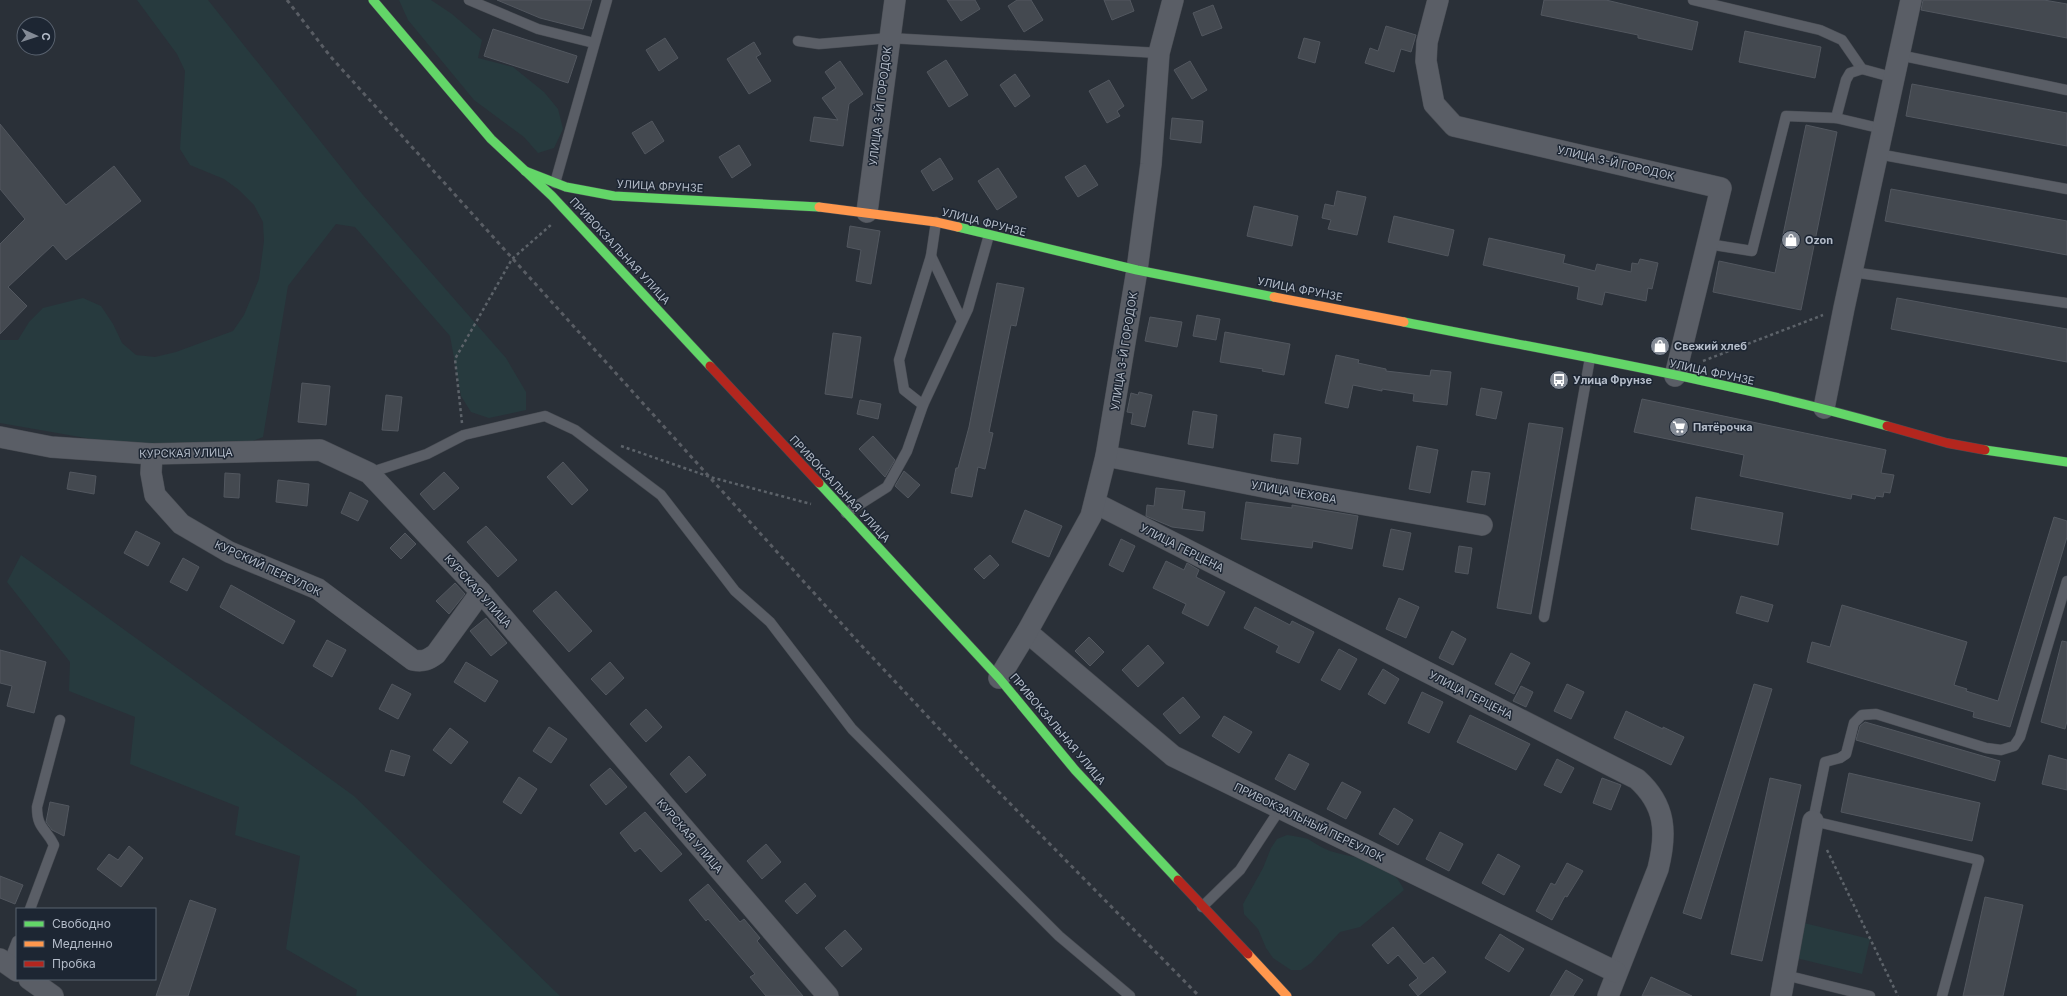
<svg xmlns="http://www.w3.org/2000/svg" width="2067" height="996" font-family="Inter,sans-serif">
<rect width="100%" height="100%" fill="#2a3038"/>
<!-- green -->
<g fill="#273a3e">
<path d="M137 0H208L363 195 506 358 526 392V410L489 418 471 412 461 396 450 336 355 227 336 224 288 286 263 437 248 443 126 445 0 423V340H18L29 322 43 308 83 298 101 306 113 324 122 343 136 355 155 357 176 352 233 331 244 315 259 279 264 241 263 222 254 205 239 190 224 179 190 165 180 149 185 71 177 54Z"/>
<path d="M399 0H431L452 14 482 40 478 58 513 67 544 92 558 109 563 129 554 148 538 153 524 137 474 100 408 20Z"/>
<path d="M21 555 354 796 560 996H356L357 990 286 949 300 856 235 835 239 807 130 764 135 717 69 691 70 662 7 582Z"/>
<path d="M1287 835C1293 836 1302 837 1308 839 1315 843 1322 848 1330 851 1359 860 1390 858 1404 890L1360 927 1340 932 1311 963 1301 970H1291L1273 958 1266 948 1258 929 1244 914 1243 904 1263 868 1271 848 1277 839Z"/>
<path d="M1804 923 1870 939 1862 974 1796 958Z"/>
</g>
<!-- building -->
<g fill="#444950" stroke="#52575f">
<path d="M497 0H592L583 29 540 18Z"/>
<path d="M947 0H975L980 9 961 21Z"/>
<path d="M1017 0H1031L1043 20 1024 32 1008 6Z"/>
<path d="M1104 0H1130L1134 11 1112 20Z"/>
<path d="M1544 0H1606L1698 22 1692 50 1638 38V35L1541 15Z"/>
<path d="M1923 0H2044L2067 4V38L1921 10Z"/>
<path d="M1213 5 1222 28 1202 36 1193 13Z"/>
<path d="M1386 26 1416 35 1411 52 1401 49 1394 72 1365 63 1370 48 1378 51Z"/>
<path d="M493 29 577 56 568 83 484 56Z"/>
<path d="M1745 31 1821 47 1815 78 1739 62Z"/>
<path d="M665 38 678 58 659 71 646 50Z"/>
<path d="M1304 38 1320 42 1315 63 1298 58Z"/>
<path d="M754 42 761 54 756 57 771 81 749 94 727 59Z"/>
<path d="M946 60 968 95 949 107 927 72Z"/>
<path d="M840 61 863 94 849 104 843 146 810 141 814 117 838 120 822 98 836 88 825 72Z"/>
<path d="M1190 61 1207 90 1192 99 1174 70Z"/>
<path d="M1015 74 1030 96 1015 107 1000 85Z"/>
<path d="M1109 80 1124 106 1117 111 1120 116 1107 123 1089 91Z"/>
<path d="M1912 84 2067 113V146L1906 116Z"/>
<path d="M1172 118 1203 121 1201 143 1170 139Z"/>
<path d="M652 121 664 141 645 154 632 133Z"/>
<path d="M0 124 66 205 114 166 141 201 66 260 53 245 8 287 27 306 0 334V244L25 219 0 189Z"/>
<path d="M1806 125 1837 132 1801 310 1713 292 1719 261 1775 273Z"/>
<path d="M739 145 751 165 732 178 719 157Z"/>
<path d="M940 158 953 179 933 191 921 171Z"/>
<path d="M1085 165 1098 185 1078 197 1065 177Z"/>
<path d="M998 168 1017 197 997 210 978 181Z"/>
<path d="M1891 189 2067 221V255L1885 221Z"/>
<path d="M1337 191 1366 197 1357 235 1328 229 1331 220 1322 218 1325 204 1334 206Z"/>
<path d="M1254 206 1298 216 1292 246 1247 236Z"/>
<path d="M1394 216 1454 230 1448 256 1388 242Z"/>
<path d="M850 226 880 231 871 284 856 281 861 250 847 247Z"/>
<path d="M1489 238 1565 255 1563 263 1595 271 1597 264 1631 272 1632 263 1638 264 1640 259 1658 263 1652 289 1648 288 1646 301 1605 292 1602 305 1577 299 1579 287 1483 265Z"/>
<path d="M997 283 1024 288 1016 326 1011 325 989 432 993 433 985 469 978 467 972 497 951 493 956 468H958L969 427Z"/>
<path d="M1897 298 2067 329V362L1891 329Z"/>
<path d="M1197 315 1220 319 1216 340 1193 336Z"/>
<path d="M1150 317 1182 322 1177 347 1145 341Z"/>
<path d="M1225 332 1290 344 1284 375 1262 371 1263 369 1220 362Z"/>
<path d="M833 333 861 337 852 398 825 394Z"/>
<path d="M1336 355 1359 360 1358 363 1386 369V371L1430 376 1431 370 1451 372 1447 405 1413 401 1414 394 1382 389V391L1353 385 1348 408 1325 403Z"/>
<path d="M302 383 330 386 326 425 298 422Z"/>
<path d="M1481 388 1502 392 1496 419 1476 415Z"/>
<path d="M1139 392 1152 395 1145 427 1131 424 1133 413 1127 412 1131 393 1138 395Z"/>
<path d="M386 395 402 397 398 431 382 430Z"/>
<path d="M1642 399 1886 450 1881 473 1894 475 1890 493 1884 492 1883 497 1876 496 1875 499 1852 494 1851 499 1740 476 1744 455 1634 432Z"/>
<path d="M860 400 881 404 878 419 857 414Z"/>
<path d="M1193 411 1217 415 1213 448 1188 444Z"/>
<path d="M1529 423 1563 428 1531 614 1497 608Z"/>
<path d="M1274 434 1301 438 1298 464 1271 461Z"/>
<path d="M873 436 895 460 885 477 859 449Z"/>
<path d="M1417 446 1438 450 1430 493 1409 489Z"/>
<path d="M563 462 588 490 572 505 547 477Z"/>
<path d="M904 471 920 485 908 498 895 486Z"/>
<path d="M1472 471 1490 473 1485 505 1467 502Z"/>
<path d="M70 472 96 476 94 494 67 489Z"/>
<path d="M444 472 459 488 434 510 420 494Z"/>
<path d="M225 473 240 474 239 498 224 497Z"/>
<path d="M278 480 309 484 307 506 276 502Z"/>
<path d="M1156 488 1185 491 1182 509 1205 512 1203 531 1172 527 1146 516 1147 505 1154 506Z"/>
<path d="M350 492 368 501 358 521 341 513Z"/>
<path d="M1696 497 1783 513 1778 545 1691 529Z"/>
<path d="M1246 502 1292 508V505L1358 516 1352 549 1313 541 1312 548 1241 539Z"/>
<path d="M1025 510 1062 526 1049 557 1012 542Z"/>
<path d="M2054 517 2067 521V537L2010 727 1973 717 1974 712 1807 662 1812 642 1830 647 1842 605 1967 642 1954 685 1967 689 1966 691 1998 701Z"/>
<path d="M486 526 517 560 498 577 467 542Z"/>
<path d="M1391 529 1411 533 1403 570 1383 566Z"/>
<path d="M136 531 160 543 148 566 124 553Z"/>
<path d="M405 533 416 544 401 559 390 548Z"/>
<path d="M1121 539 1135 546 1123 572 1109 565Z"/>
<path d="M1459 546 1472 548 1468 574 1455 572Z"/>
<path d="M990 555 999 565 984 579 974 569Z"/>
<path d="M183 558 199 567 187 591 170 582Z"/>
<path d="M1166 561 1184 570 1187 563 1199 570 1196 577 1225 592 1208 626 1182 613 1186 604 1153 588Z"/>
<path d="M455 583 465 594 449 614 436 601Z"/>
<path d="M231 585 295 621 283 644 220 607Z"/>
<path d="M556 591 592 631 569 652 533 611Z"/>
<path d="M1741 596 1773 605 1768 622 1736 613Z"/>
<path d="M1399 598 1419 607 1406 638 1386 629Z"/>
<path d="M1255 607 1290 625 1292 621 1314 632 1299 663 1276 652 1279 646 1244 628Z"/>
<path d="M486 618 507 643 491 656 470 631Z"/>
<path d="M1452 631 1466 639 1453 665 1439 658Z"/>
<path d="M1089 637 1104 652 1090 666 1075 651Z"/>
<path d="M327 640 346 650 332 677 313 666Z"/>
<path d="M2062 641 2067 642V721L2065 729 2041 722Z"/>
<path d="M1148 645 1164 663 1138 687 1122 670Z"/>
<path d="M1339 649 1357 659 1340 690 1321 680Z"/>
<path d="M0 650 46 662 34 713 7 706 12 686 0 683Z"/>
<path d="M1511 653 1530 663 1514 694 1495 684Z"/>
<path d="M466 662 498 681 485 702 454 682Z"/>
<path d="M610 662 624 678 606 695 591 679Z"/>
<path d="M1383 669 1399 679 1385 704 1368 694Z"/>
<path d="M392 684 411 694 398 719 379 709Z"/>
<path d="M1567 684 1584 692 1571 719 1554 711Z"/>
<path d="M1754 684 1772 689 1701 919 1683 913Z"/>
<path d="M1521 686 1533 692 1526 707 1513 701Z"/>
<path d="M1422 692 1443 702 1429 733 1408 723Z"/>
<path d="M1183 697 1200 717 1180 734 1163 714Z"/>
<path d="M646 709 662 727 646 742 630 724Z"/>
<path d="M1626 711 1663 729V727L1684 737 1671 765 1614 738Z"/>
<path d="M1470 715 1530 744 1516 770 1457 742Z"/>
<path d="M1224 716 1252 732 1239 753 1212 736Z"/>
<path d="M1865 722 2000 761 1995 781 1856 740 1860 726Z"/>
<path d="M549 727 567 739 551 763 533 751Z"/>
<path d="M450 728 468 742 451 764 433 750Z"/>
<path d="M391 750 410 756 404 776 385 771Z"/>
<path d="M1289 754 1309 764 1295 790 1275 779Z"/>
<path d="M2049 755 2067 760V790L2042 784Z"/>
<path d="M689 756 706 775 686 793 670 774Z"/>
<path d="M1557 759 1574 768 1561 793 1544 785Z"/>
<path d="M610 768 627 787 606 805 590 785Z"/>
<path d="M1849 773 1980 803 1972 841 1841 812Z"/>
<path d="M519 777 537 789 521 814 503 802Z"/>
<path d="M1602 778 1621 785 1611 810 1593 803Z"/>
<path d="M1770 778 1801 785 1762 961 1731 954Z"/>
<path d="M1342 782 1361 792 1346 819 1327 809Z"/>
<path d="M50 802 69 806 64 836 52 830 46 822Z"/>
<path d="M1394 808 1413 820 1398 845 1379 834Z"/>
<path d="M645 812 682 854 661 872 640 848 635 852 620 833Z"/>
<path d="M1440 832 1463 844 1449 871 1426 859Z"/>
<path d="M766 844 781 862 762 879 747 861Z"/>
<path d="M129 846 143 858 121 887 97 869 109 854 118 860Z"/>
<path d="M1498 854 1520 866 1504 895 1482 883Z"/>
<path d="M1567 863 1583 871 1567 897 1565 896 1552 920 1536 911 1551 883 1555 885Z"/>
<path d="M0 876 23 885 15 904 0 898Z"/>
<path d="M805 883 816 896 797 914 785 901Z"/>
<path d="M708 884 740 922 744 919 760 938 757 941 803 996H766L750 977 755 974 708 919 706 921 689 900Z"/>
<path d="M1985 897 2023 905 2003 996H1963Z"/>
<path d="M190 900 216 909 188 996H156Z"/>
<path d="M1393 927 1424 964 1433 957 1446 972 1418 996 1409 985 1418 978 1398 955 1388 964 1372 945Z"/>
<path d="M845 930 862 949 842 967 825 948Z"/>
<path d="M1500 934 1524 949 1509 972 1485 958Z"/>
<path d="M1566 970 1583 980 1573 996H1550Z"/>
<path d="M1651 977 1692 996H1642Z"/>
</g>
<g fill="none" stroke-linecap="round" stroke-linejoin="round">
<!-- lane casing -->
<g stroke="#484c53" stroke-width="11">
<g id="lane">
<path d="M469 0 538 29 594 43"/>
<path d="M1693 0 1820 30 1842 40 1862 69 1895 78"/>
<path d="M798 41 819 44 889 38 1159 53"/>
<path d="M1899 55 2067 90"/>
<path d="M1836 118 1846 80 1850 73 1862 69"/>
<path d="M1878 154 2067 189"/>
<path d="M555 183 607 0"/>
<path d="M1708 244 1752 251 1786 116 1836 118 1883 129"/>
<path d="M931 256 962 321"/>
<path d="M1852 272 2067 303"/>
<path d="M923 405 968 309 989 235"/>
<path d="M369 473 427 454 464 435 545 416 575 430 661 495 735 591 770 622 852 729 1059 936 1130 996"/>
<path d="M846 513 887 487 907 451 923 405 904 390 899 360 931 256 936 222"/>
<path d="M1544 617 1590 358"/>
<path d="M1202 907 1240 870 1280 809"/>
<path d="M30 909 54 845C46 828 37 829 37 807L60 720"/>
<path d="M8 964 17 941"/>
<path d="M1785 975 1870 996"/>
<path d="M1942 996 1979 860 1813 821 1825 762 1840 758 1846 754 1854 723 1862 715 1876 714 1986 748 2001 750 2014 746 2020 737 2067 581"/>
</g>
</g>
<!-- street casing -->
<g stroke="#484c53" stroke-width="22">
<g id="street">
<path d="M1438 0 1427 42 1426 61 1434 104 1454 126 1721 188 1675 376"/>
<path d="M867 212 895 0"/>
<path d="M1824 408 1844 308 1911 0"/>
<path d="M0 437 51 447 152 454 320 450 369 473 481 592 828 996"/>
<path d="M152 454 151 473 155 495 181 524 229 552 318 589 413 660C423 662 428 660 436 654L481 592"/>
<path d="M1106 456 1274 489 1482 525"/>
<path d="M1095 503 1637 779C1666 805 1667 833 1658 869L1608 996"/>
<path d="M1027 632 1173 756 1616 972"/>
<path d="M999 678 1027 632 1091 516 1106 456 1137 270 1151 164 1159 53 1173 0"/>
<path d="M0 959 17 971"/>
<path d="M29 979 53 996"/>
<path d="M1781 996 1813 821"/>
</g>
</g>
<!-- fast casing -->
<g stroke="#484c53" stroke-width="10">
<g id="fast">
<path d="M373 0 491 139 552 196 710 366"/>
<path d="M525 171 566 187 614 196 819 207"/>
<path d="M958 227 1137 270 1274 297"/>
<path d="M1404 322C1565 354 1729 381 1887 426"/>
<path d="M1985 450 2067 462"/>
<path d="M819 483 999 678 1075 770 1178 880"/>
</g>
</g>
<!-- slow casing -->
<g stroke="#484c53" stroke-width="10">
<g id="slow">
<path d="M819 207 936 222 958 227"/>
<path d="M1274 297 1404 322"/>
<path d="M1248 954 1287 996"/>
</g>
</g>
<!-- jam casing -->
<g stroke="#484c53" stroke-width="10">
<g id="jam">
<path d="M710 366 819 483"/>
<path d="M1887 426 1947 443 1985 450"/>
<path d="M1178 880 1248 954"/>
</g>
</g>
<!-- path -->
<g stroke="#5d636a" stroke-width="2.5" stroke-dasharray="3 3" stroke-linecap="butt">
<path d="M1703 361 1823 315"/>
<path d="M462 423 455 359 512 259 552 224"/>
<path d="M621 446 710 477 811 504"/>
<path d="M1827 850 1898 996"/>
</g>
<!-- lane -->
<use href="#lane" stroke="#5a5e66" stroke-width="10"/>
<!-- street -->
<use href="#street" stroke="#5a5e66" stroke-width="21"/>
<!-- fast -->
<use href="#fast" stroke="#63d668" stroke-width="9"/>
<!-- slow -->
<use href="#slow" stroke="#ff974d" stroke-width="9"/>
<!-- jam -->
<use href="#jam" stroke="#b3261e" stroke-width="9"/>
<!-- rail -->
<path stroke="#595d64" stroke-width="3" stroke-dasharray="4 4" stroke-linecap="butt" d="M287 0 330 56 860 644 987 780 1199 996"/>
</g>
<!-- icons -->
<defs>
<g id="shop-disc" transform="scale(1)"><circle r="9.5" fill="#848b96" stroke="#1d2633"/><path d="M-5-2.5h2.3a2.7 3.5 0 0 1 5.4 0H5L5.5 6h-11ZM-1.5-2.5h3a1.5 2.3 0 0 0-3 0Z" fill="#fff"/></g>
<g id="bus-disc" transform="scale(1)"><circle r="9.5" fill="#848b96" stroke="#1d2633"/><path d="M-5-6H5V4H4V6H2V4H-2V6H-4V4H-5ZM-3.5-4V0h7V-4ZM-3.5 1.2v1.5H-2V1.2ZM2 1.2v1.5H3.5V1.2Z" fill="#fff"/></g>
<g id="supermarket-disc" transform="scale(1)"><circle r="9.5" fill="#848b96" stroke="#1d2633"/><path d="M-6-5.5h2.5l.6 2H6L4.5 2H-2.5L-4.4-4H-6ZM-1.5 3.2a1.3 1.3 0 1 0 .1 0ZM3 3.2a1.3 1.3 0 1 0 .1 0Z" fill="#fff"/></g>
</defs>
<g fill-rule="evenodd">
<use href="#shop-disc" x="1791" y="240"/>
<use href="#shop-disc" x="1660" y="346"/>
<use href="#bus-disc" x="1559" y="380"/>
<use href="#supermarket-disc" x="1679" y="427"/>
</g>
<g text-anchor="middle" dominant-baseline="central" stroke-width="3" stroke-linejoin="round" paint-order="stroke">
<!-- street labels -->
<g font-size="11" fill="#b4bcc9" stroke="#1d2633">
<text transform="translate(880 106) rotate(-83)">УЛИЦА 3-Й ГОРОДОК</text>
<text transform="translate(1616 163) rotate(13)">УЛИЦА 3-Й ГОРОДОК</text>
<text transform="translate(660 186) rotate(3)">УЛИЦА ФРУНЗЕ</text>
<text transform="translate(984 222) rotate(14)">УЛИЦА ФРУНЗЕ</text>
<text transform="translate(620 251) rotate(47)">ПРИВОКЗАЛЬНАЯ УЛИЦА</text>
<text transform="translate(1300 289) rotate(11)">УЛИЦА ФРУНЗЕ</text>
<text transform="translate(1124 351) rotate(-81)">УЛИЦА 3-Й ГОРОДОК</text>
<text transform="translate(1712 372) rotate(12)">УЛИЦА ФРУНЗЕ</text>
<text transform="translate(186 453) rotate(-1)">КУРСКАЯ УЛИЦА</text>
<text transform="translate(840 489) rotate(47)">ПРИВОКЗАЛЬНАЯ УЛИЦА</text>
<text transform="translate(1294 492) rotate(10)">УЛИЦА ЧЕХОВА</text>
<text transform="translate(1182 548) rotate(27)">УЛИЦА ГЕРЦЕНА</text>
<text transform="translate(268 568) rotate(25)">КУРСКИЙ ПЕРЕУЛОК</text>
<text transform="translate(478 591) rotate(48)">КУРСКАЯ УЛИЦА</text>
<text transform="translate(1471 695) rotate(27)">УЛИЦА ГЕРЦЕНА</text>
<text transform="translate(1058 729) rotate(50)">ПРИВОКЗАЛЬНАЯ УЛИЦА</text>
<text transform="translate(1309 822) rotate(26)">ПРИВОКЗАЛЬНЫЙ ПЕРЕУЛОК</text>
<text transform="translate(690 836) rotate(49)">КУРСКАЯ УЛИЦА</text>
</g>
<!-- poi labels -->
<g font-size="11" font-weight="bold" fill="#b4bcc9" stroke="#1d2633" text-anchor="start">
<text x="1805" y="240">Ozon</text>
<text x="1674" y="346">Свежий хлеб</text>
<text x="1573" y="380">Улица Фрунзе</text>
<text x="1693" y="427">Пятёрочка</text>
</g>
</g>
<!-- legend -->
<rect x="16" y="908" width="140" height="72" fill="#1d2633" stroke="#59626f"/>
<rect x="24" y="921" width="20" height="6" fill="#63d668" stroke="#59626f"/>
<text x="52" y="928" font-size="12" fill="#b4bcc9">Свободно</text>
<rect x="24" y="941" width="20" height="6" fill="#ff974d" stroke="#59626f"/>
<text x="52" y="948" font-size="12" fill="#b4bcc9">Медленно</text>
<rect x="24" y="961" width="20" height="6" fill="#b3261e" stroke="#59626f"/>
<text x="52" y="968" font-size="12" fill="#b4bcc9">Пробка</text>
<!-- north arrow -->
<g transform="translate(36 36) rotate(93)"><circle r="19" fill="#1d2633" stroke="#59626f"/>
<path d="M0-3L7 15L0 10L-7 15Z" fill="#848b96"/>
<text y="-6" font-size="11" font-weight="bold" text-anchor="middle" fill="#b4bcc9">С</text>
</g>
</svg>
